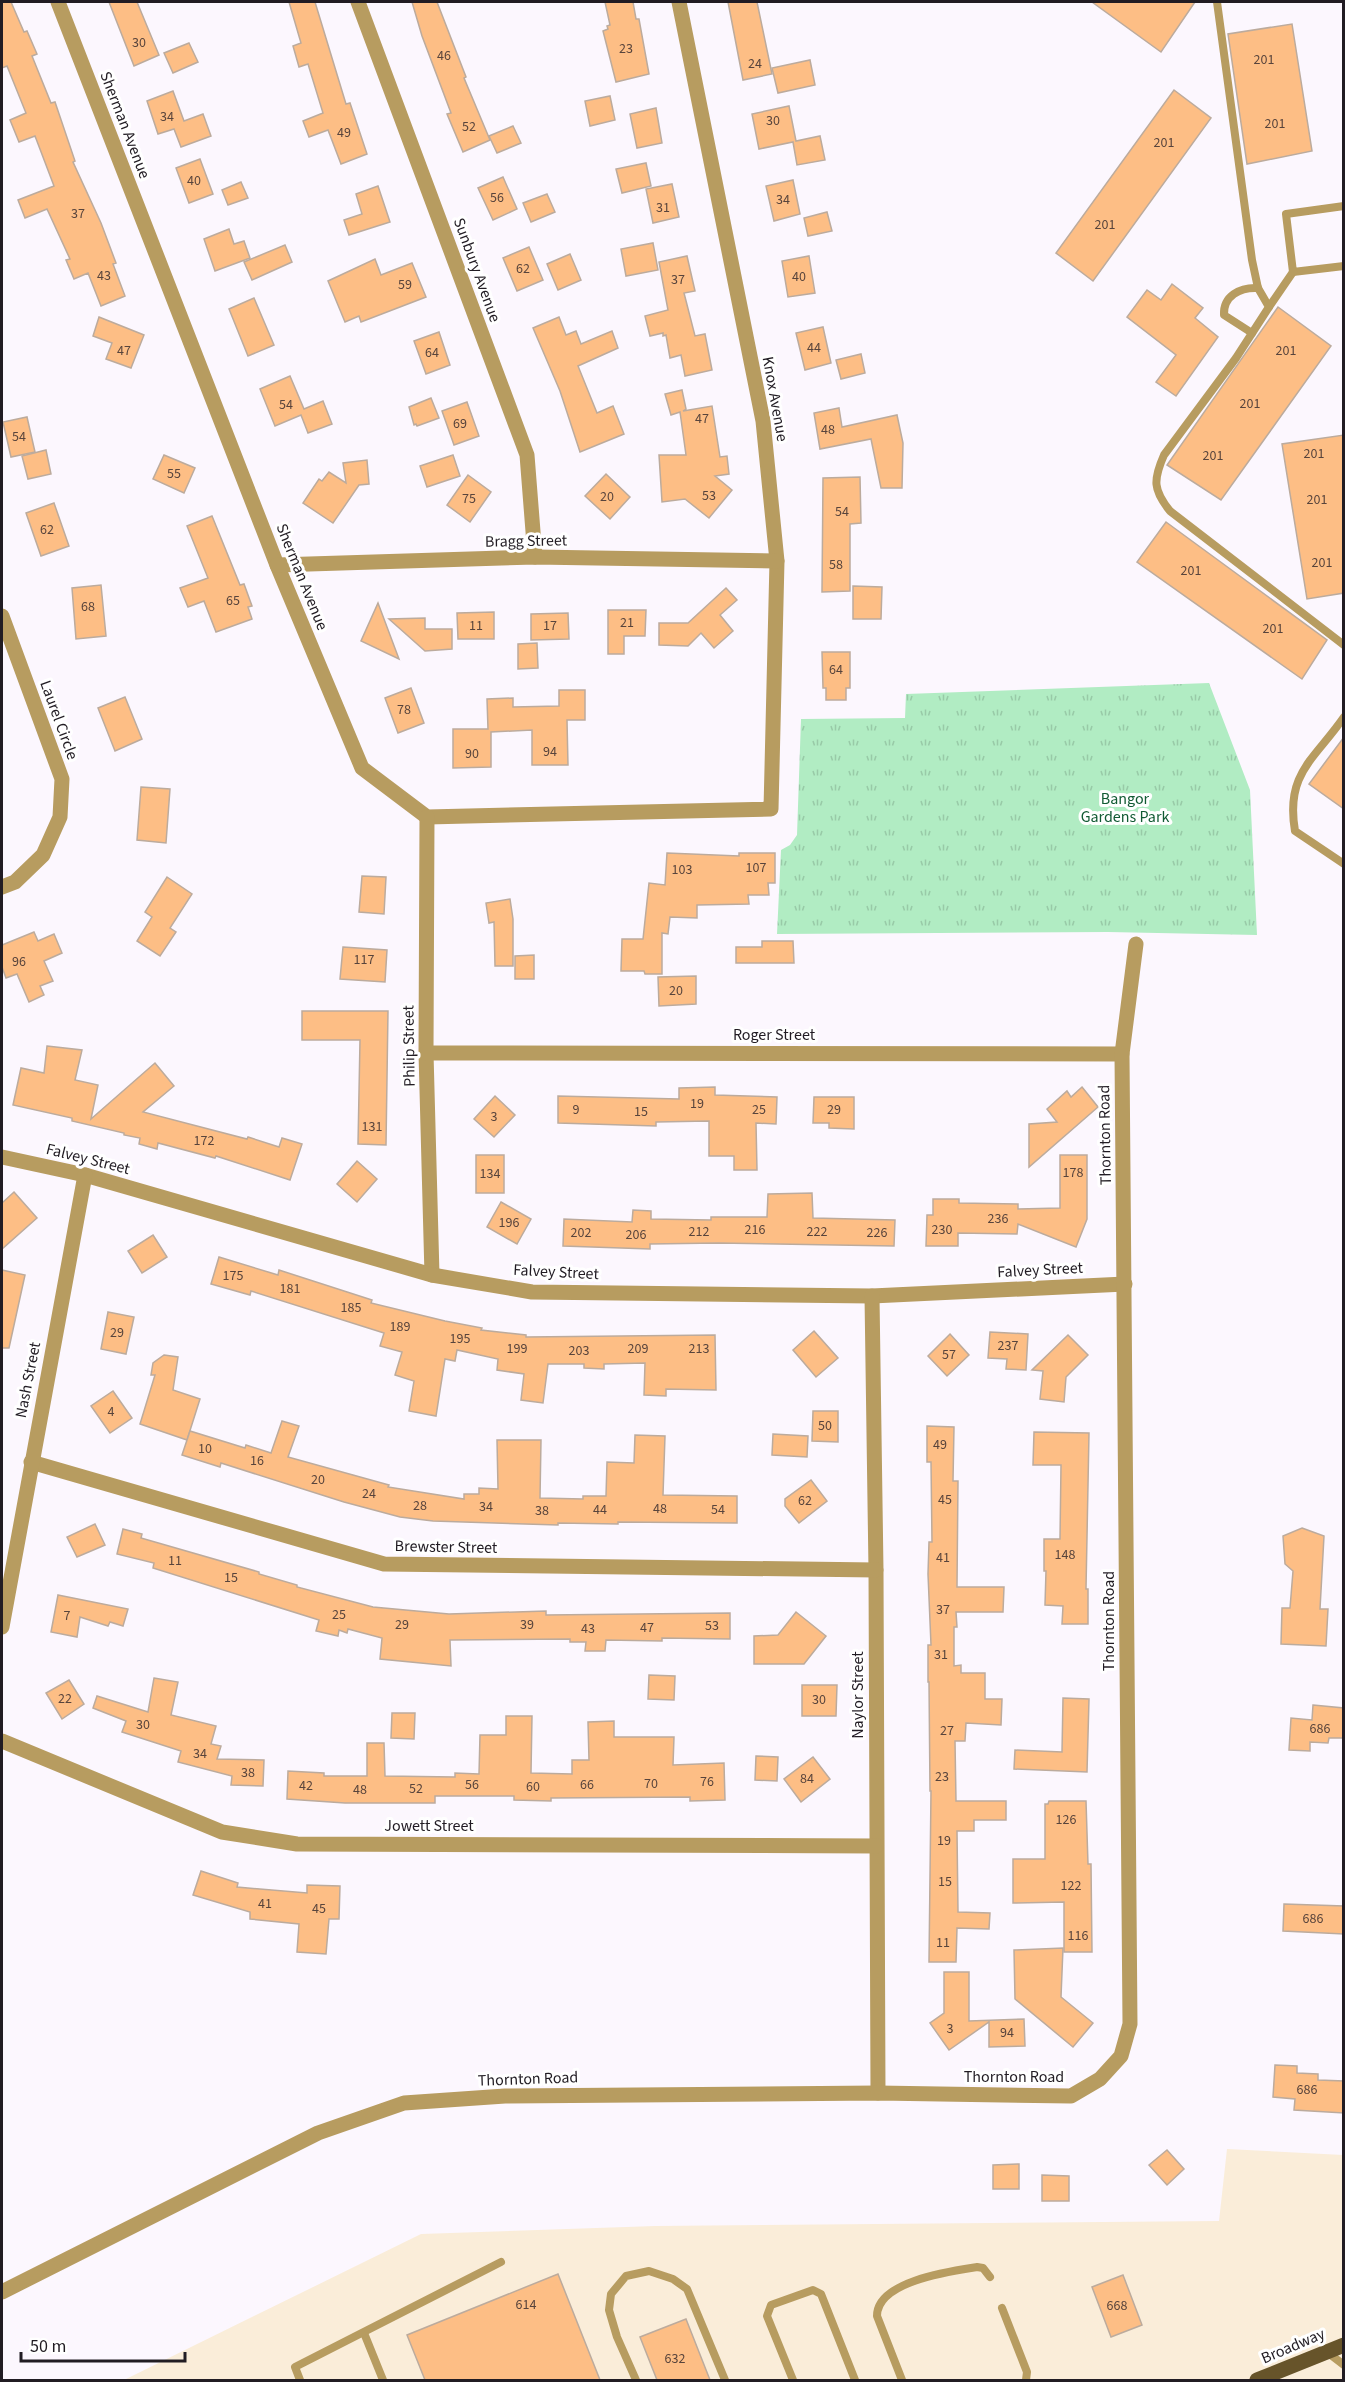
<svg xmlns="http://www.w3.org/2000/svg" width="1345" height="2382" font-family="'Source Sans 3',sans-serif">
<defs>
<pattern id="park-tufts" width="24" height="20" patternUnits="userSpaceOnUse" patternTransform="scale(1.5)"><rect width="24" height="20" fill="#b1ecc3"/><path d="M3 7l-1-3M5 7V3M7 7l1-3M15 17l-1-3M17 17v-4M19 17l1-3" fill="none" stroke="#98caa7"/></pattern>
</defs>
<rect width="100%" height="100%" fill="#fcf7fe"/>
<!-- commercial -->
<path fill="#faedd9" d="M1227 2149 1343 2155V2380H124L421 2234 655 2226 1219 2221Z"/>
<!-- park -->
<path fill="url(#park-tufts)" d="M1209 683 1250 790 1257 935 1108 932 777 934 781 850 790 845 797 835 801 719 905 718 906 694Z"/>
<!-- building -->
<g fill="#fdbe85" stroke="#bcab9d" stroke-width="1.5">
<path d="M2 2H11L24 32 27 31 37 54 32 56 51 103 55 102 75 161 73 162 101 223 116 263 113 264 125 296 101 306 88 273 74 279 66 260 70 259 47 209 25 218 18 200 54 186 35 136 19 142 10 120 26 113 7 66 2 68Z"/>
<path d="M109 2H137L159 55 134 66Z"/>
<path d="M289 2H315L346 104 350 103 367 154 341 164 328 130 309 137 303 121 323 113 308 64 299 67 293 46 301 43Z"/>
<path d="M412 2H437L466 77 464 78 490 140 463 152 447 114 451 113 422 36Z"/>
<path d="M605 2H633L636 19H639L649 74 616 82 603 31 608 29 607 26 610 25Z"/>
<path d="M728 2H757L772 74 743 80Z"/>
<path d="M1092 2H1195L1161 52Z"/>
<path d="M1292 24 1312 151 1247 164 1228 34Z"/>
<path d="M189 43 198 62 173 73 164 53Z"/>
<path d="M810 60 815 85 778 93 772 68Z"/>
<path d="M1174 90 1211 118 1093 281 1056 253Z"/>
<path d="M173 91 184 121 203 114 211 136 181 147 174 129 158 134 147 101Z"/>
<path d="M610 96 615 120 590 126 585 101Z"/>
<path d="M789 106 796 141 820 136 825 160 797 165 793 142 759 149 752 114Z"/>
<path d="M656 108 662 143 637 148 630 114Z"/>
<path d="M513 126 521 143 497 153 489 136Z"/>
<path d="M200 159 213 194 189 203 176 168Z"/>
<path d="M646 163 651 186 622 193 616 169Z"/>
<path d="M503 177 517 209 493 220 478 188Z"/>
<path d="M793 180 800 214 774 221 766 186Z"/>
<path d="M241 182 248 198 228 205 222 190Z"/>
<path d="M672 184 679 217 653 223 646 189Z"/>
<path d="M378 186 390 222 349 235 344 220 362 214 356 194Z"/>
<path d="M547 194 555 212 531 222 523 203Z"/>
<path d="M827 212 832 231 808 236 804 218Z"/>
<path d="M229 229 234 244 244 241 250 258 215 271 204 239Z"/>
<path d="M653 243 658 270 626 276 621 249Z"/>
<path d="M285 245 292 262 252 280 244 262Z"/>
<path d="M529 247 543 280 517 291 503 258Z"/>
<path d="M570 254 581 280 558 290 547 264Z"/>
<path d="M687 256 695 291 684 293 695 336 705 334 712 370 685 376 681 355 670 358 666 335 663 336V333L650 336 645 316 668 310 659 262Z"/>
<path d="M809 256 815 293 788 297 782 261Z"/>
<path d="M375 259 381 275 412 263 426 297 361 322 359 316 345 322 328 281Z"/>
<path d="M1172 284 1203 308 1195 318 1218 337 1176 396 1156 382 1176 355 1127 317 1147 290 1161 300Z"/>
<path d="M254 298 274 345 248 356 229 309Z"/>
<path d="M1278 307 1331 346 1221 500 1167 465Z"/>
<path d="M99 317 144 335 131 368 106 359 112 343 93 336Z"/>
<path d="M559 317 566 335 576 331 581 344 612 331 618 348 578 366 597 413 613 406 624 434 580 452 560 391 533 328Z"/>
<path d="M823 327 831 363 805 370 796 333Z"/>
<path d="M439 332 450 365 426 374 414 341Z"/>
<path d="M861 354 865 373 841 379 836 360Z"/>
<path d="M290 376 304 409 323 401 332 424 308 433 301 415 275 426 260 389Z"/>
<path d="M682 390 686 409 683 411 712 406 720 457 727 456 729 474 715 476 732 490 709 518 685 499 662 502 659 455H686L680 412 671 415 665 394Z"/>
<path d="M431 398 439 418 417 426 416 424 414 425 409 407Z"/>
<path d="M467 402 479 436 454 445 442 411Z"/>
<path d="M839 408 842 427 897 415 903 443 902 488H881L871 439 820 449 814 413Z"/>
<path d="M27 417 35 452 11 457 3 422Z"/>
<path d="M1344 435V593L1307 599 1282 444Z"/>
<path d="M46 450 51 474 28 479 22 456Z"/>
<path d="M164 455 195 468 184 493 153 479Z"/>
<path d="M453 455 460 476 427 487 420 466Z"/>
<path d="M367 460 369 484 359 485 333 523 303 503 319 479 322 481 329 472 346 483 343 463Z"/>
<path d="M606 474 630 497 610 519 585 496Z"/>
<path d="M468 475 491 492 470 522 447 505Z"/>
<path d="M860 477 861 523 850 524V591L822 592 823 478Z"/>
<path d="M54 503 69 546 41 556 26 513Z"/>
<path d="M212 516 240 585 244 584 252 606 248 607 252 619 216 632 204 601 188 607 180 588 208 578 187 526Z"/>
<path d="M1166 522 1327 640 1302 679 1137 562Z"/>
<path d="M101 585 106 636 76 639 72 588Z"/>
<path d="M853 586 882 587 881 619H853Z"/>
<path d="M726 588 737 600 720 615 733 631 714 648 701 633 688 646 659 645V623H688Z"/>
<path d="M378 603 399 659 361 641Z"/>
<path d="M608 610H646L645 636H624V654H608Z"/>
<path d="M494 612V639H458L457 613Z"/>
<path d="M568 613 569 639 531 640V614Z"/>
<path d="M425 618V629H452V649L425 651 389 619Z"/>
<path d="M537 643 538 668 518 669V644Z"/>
<path d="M822 652H850V688H846V700H826V688H823Z"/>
<path d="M411 688 424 723 398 733 385 698Z"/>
<path d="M559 690H585V720H567L568 765H532V730L491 732V767L453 768V729H488L487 699 513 698V707L559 706Z"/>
<path d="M125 697 142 739 115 751 98 708Z"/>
<path d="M1344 737V809L1309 784Z"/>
<path d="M141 787 170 789 166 843 137 840Z"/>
<path d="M667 853 739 856V853H775V883H768L769 895H748L749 904 697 905V918L670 917 668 934 662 933V974H645L644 971H621L622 939H643L649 883 665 885Z"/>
<path d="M362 876 386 877 384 914 359 912Z"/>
<path d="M167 877 192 894 170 928 176 932 160 956 137 941 152 917 145 912Z"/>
<path d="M510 899 513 919V966H495L494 922 489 923 486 903Z"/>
<path d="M34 932 38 941 54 934 62 953 44 961 53 981 40 986 44 995 29 1002 17 974 6 978 2 967V945Z"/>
<path d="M762 941H793L794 963H736V947H762Z"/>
<path d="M343 947 387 950 385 982 340 979Z"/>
<path d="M534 955V979H515V956Z"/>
<path d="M696 976V1004L659 1006 658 977Z"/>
<path d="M302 1011H388L386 1145 358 1144 360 1040H302Z"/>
<path d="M47 1046 82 1050 75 1080 98 1085 91 1119 155 1063 174 1086 143 1112 247 1139 248 1137 279 1147 282 1138 302 1144 290 1180 216 1156 215 1158 158 1143 157 1149 139 1144 140 1138 124 1135V1133L72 1121V1118L13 1105 21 1068 44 1073Z"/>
<path d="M715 1087V1095L777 1097 776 1124 756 1123 757 1170H734V1156H709V1121L656 1122V1126L558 1123V1096L679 1099V1088Z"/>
<path d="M1082 1087 1098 1107 1029 1167V1124L1057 1122 1047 1109 1067 1091 1071 1097Z"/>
<path d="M495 1096 515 1115 494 1137 474 1119Z"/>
<path d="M814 1097H854V1129L829 1128V1123H813Z"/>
<rect x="476" y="1155" width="28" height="38"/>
<path d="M1060 1155H1087V1219L1076 1247 1018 1224 1017 1234 958 1233V1246H926L927 1215H933V1199H959V1203L1018 1204V1209L1060 1208Z"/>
<path d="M357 1161 377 1179 357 1202 337 1184Z"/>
<path d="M14 1192 37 1218 2 1249V1203Z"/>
<path d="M812 1193 813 1218 895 1220 894 1246 718 1243 650 1244V1249L563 1246 564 1219 632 1222 633 1210 651 1211V1219L711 1220V1217H767L768 1194Z"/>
<path d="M501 1202 531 1219 517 1244 487 1227Z"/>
<path d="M153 1235 167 1257 142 1273 128 1251Z"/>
<path d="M219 1257 278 1275 279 1270 372 1300 371 1303 445 1321 482 1328 481 1330 526 1335V1337L715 1335 716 1390 666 1389V1396L644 1395 645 1363 604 1364V1369L584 1368V1364H548L543 1403 521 1400 524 1374 497 1370 498 1359 457 1350 455 1361 445 1359 436 1416 409 1411 414 1381 395 1375 402 1352 380 1346 384 1333 251 1291 250 1295 211 1284Z"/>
<path d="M2 1270 25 1275 9 1348H2Z"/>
<path d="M108 1312 134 1317 126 1354 101 1349Z"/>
<path d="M814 1331 838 1358 816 1377 793 1350Z"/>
<path d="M990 1332 1028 1334 1026 1370 1006 1369 1007 1359 988 1358Z"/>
<path d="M950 1334 969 1355 947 1376 928 1356Z"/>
<path d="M1068 1335 1088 1355 1066 1377 1064 1402 1040 1399 1043 1371 1032 1370Z"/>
<path d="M164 1355 178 1357 173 1390 200 1399 187 1440 140 1424 155 1375H151L153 1363Z"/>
<path d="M113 1391 132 1418 110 1433 91 1406Z"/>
<path d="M813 1411H838V1442L812 1441Z"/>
<path d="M282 1421 299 1426 288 1457 389 1485 388 1487 464 1499V1494H479V1488L498 1489 497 1440H541L540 1498 583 1499V1496H606L607 1462 634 1463 635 1435 665 1436 663 1495 737 1496V1523L618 1522V1524L558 1523V1525L433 1521 400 1517 344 1502 221 1463 220 1467 182 1455 190 1431 245 1448 246 1445 271 1453Z"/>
<path d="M927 1426 954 1427 953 1481H958L957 1587H1004L1003 1612H956L957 1627H954V1666L961 1665V1673H985V1699H1002L1001 1725 966 1723 965 1741H955L956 1801H1006V1820H974V1831H957L958 1912 990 1913 989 1929 957 1928 956 1962H929L931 1791H930L929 1682H928V1645H931L928 1574 929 1542H932L931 1462H927Z"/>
<path d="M1034 1432 1089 1433 1086 1589H1088V1624H1062L1063 1606 1045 1605 1046 1571H1044V1539H1060L1061 1465H1033Z"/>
<path d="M773 1434 808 1436 807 1457 772 1455Z"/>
<path d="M811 1480 827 1501 799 1523 785 1506V1499Z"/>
<path d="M95 1524 105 1545 77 1557 67 1537Z"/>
<path d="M1302 1528 1324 1536 1320 1609H1328L1326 1646 1281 1644 1282 1608H1290L1293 1571 1285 1564 1283 1536Z"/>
<path d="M123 1529 142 1534 141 1538 259 1572V1574L297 1585V1587L373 1607 449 1614 546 1611V1615L730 1613V1639L662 1638V1641L606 1640 605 1651H585L586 1642H570V1639L450 1640 451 1666 380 1659 382 1638 348 1629 347 1633 339 1630 338 1636 316 1631 319 1620 153 1568 154 1563 117 1554Z"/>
<path d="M58 1595 128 1609 123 1626 110 1622 108 1626 80 1617 77 1637 51 1632Z"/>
<path d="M796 1612 826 1636 804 1664H754V1636L778 1635Z"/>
<path d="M649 1675 675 1676 674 1700 648 1699Z"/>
<path d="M154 1678 178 1682 171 1715 216 1726 211 1744 221 1746 217 1759 264 1760 263 1786 231 1785 232 1776 178 1762 181 1751 122 1732 126 1721 93 1708 97 1696 148 1712Z"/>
<path d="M69 1680 84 1704 62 1719 46 1693Z"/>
<path d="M802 1685H837L836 1716H802Z"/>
<path d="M1063 1698 1089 1699 1087 1772 1014 1769 1015 1750 1062 1752Z"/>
<path d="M1313 1705 1344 1708V1738H1329L1328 1743 1310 1742V1751L1289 1750 1291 1718 1312 1720Z"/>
<path d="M392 1713H415L414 1739 391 1738Z"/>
<path d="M506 1716H532L531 1773 572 1774V1760H589L588 1722 614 1721V1737H674L673 1765 724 1763 725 1800 690 1801V1797L551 1798V1801L514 1800V1796H435V1803H345L287 1799 288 1771 324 1773V1776H367V1743H384L385 1776 455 1777V1773L479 1774 480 1735H506Z"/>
<path d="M756 1756 778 1757 777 1781 755 1780Z"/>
<path d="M813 1757 830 1779 801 1802 784 1779Z"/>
<path d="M1049 1801H1086L1088 1864H1091L1092 1952H1064V1902L1013 1903V1859H1045V1804H1048Z"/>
<path d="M201 1871 238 1883 237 1887 307 1893V1885L340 1886 339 1919H329L326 1954 297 1952 299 1924 250 1919V1912L193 1895Z"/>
<path d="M1284 1904 1344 1906V1934L1283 1931Z"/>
<path d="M1063 1948 1061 1997 1093 2023 1073 2047 1015 1999 1014 1950Z"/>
<path d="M944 1972H969V2021L1024 2019 1025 2046 989 2047V2022L949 2050 930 2023 944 2013Z"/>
<path d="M1275 2065 1297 2066V2073L1318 2074V2080L1344 2081V2113L1294 2110 1295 2099 1273 2097Z"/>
<path d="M1167 2150 1184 2169 1167 2185 1149 2165Z"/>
<path d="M1019 2164V2189H993V2165Z"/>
<path d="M1042 2175 1069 2176V2201H1042Z"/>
<path d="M558 2274 600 2380H425L407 2335Z"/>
<path d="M1123 2275 1142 2325 1111 2337 1092 2287Z"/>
<path d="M686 2319 710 2380H657L640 2337Z"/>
</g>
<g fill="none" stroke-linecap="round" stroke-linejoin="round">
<!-- lane -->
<g stroke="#b79c60" stroke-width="8">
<path d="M1217 2 1252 260 1258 288 1269 307 1236 358 1164 455C1153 480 1153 490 1170 511L1344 645"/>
<path d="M1344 206 1286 214 1293 272 1344 266"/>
<path d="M1269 307 1293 272"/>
<path d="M1252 333 1224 315C1223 296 1240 287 1258 288"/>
<path d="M1344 717C1315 759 1285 773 1295 831L1344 864"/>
<path d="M1002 2308 1027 2372 1026 2380"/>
<path d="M364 2333 383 2380"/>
<path d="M1327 2352 1344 2365"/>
<path d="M300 2380 295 2367 501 2262"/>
<path d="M636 2380 617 2337 609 2310 611 2294 626 2276 649 2271 673 2279 687 2289 725 2380"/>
<path d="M793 2380 767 2316 771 2305 813 2290 821 2294 855 2380"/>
<path d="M902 2380 877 2316C877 2281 951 2271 977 2267L983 2268 990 2277"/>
</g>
<!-- street -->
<g stroke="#b79c60" stroke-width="15">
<path d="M58 2 277 565 362 768 427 817 771 809 777 561 763 421 679 2"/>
<path d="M358 2 527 455 535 557"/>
<path d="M277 565 535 557 777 561"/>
<path d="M2 616 62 779 60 817 43 855 15 882 2 887"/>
<path d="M427 817 426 1053 432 1275"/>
<path d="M426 1053 1122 1054"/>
<path d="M2 1157 85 1175 432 1275 532 1292 872 1296 1125 1284"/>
<path d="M872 1296 876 1570 878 2093"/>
<path d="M31 1462 384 1564 876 1570"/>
<path d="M2 1627 85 1175"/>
<path d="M2 1741 222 1832 297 1844 876 1846"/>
<path d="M2 2292 318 2133 404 2103 505 2096 878 2093 1071 2096 1100 2079 1121 2056 1130 2024 1122 1054 1136 944"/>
</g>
<!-- primary -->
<path stroke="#67542a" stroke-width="15" d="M1257 2380 1344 2345"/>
</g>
<g text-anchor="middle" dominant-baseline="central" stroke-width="6" stroke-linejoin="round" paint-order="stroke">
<!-- number labels -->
<g font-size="14" fill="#58443c">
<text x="139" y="43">30</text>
<text x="626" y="49">23</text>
<text x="444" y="56">46</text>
<text x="1264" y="60">201</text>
<text x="755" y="64">24</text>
<text x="167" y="117">34</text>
<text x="773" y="121">30</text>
<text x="1275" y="124">201</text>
<text x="469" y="127">52</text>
<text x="344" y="133">49</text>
<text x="1164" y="143">201</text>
<text x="194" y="181">40</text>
<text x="497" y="198">56</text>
<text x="783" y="200">34</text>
<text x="663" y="208">31</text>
<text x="78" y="214">37</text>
<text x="1105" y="225">201</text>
<text x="523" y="269">62</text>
<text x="104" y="276">43</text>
<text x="799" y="277">40</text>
<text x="678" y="280">37</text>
<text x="405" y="285">59</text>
<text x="814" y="348">44</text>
<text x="124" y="351">47</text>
<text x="1286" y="351">201</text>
<text x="432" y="353">64</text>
<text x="1250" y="404">201</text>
<text x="286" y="405">54</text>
<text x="702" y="419">47</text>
<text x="460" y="424">69</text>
<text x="828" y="430">48</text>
<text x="19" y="437">54</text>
<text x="1314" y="454">201</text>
<text x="1213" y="456">201</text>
<text x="174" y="474">55</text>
<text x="709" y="496">53</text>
<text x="607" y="497">20</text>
<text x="469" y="499">75</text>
<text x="1317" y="500">201</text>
<text x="842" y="512">54</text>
<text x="47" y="530">62</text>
<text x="1322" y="563">201</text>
<text x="836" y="565">58</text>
<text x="1191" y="571">201</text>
<text x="233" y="601">65</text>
<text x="88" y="607">68</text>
<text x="627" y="623">21</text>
<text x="476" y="626">11</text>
<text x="550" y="626">17</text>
<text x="1273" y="629">201</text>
<text x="836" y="670">64</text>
<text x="404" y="710">78</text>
<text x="550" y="752">94</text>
<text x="472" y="754">90</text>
<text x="756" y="868">107</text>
<text x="682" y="870">103</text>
<text x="364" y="960">117</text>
<text x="19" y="962">96</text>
<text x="676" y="991">20</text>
<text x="697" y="1104">19</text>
<text x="576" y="1110">9</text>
<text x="759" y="1110">25</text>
<text x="834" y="1110">29</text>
<text x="641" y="1112">15</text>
<text x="494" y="1117">3</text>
<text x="372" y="1127">131</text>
<text x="204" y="1141">172</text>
<text x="1073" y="1173">178</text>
<text x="490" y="1174">134</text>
<text x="998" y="1219">236</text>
<text x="509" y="1223">196</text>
<text x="755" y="1230">216</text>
<text x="942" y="1230">230</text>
<text x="699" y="1232">212</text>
<text x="817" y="1232">222</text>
<text x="581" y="1233">202</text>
<text x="877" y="1233">226</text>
<text x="636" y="1235">206</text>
<text x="233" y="1276">175</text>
<text x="290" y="1289">181</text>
<text x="351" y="1308">185</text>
<text x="400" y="1327">189</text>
<text x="117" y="1333">29</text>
<text x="460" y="1339">195</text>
<text x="1008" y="1346">237</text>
<text x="517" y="1349">199</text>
<text x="638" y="1349">209</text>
<text x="699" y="1349">213</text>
<text x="579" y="1351">203</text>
<text x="949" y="1355">57</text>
<text x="111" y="1412">4</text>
<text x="825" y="1426">50</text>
<text x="940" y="1445">49</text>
<text x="205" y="1449">10</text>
<text x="257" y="1461">16</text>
<text x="318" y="1480">20</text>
<text x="369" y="1494">24</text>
<text x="945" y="1500">45</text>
<text x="805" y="1501">62</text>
<text x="420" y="1506">28</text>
<text x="486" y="1507">34</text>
<text x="660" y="1509">48</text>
<text x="600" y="1510">44</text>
<text x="718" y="1510">54</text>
<text x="542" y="1511">38</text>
<text x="1065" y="1555">148</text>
<text x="943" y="1558">41</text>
<text x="175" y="1561">11</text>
<text x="231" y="1578">15</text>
<text x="943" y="1610">37</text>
<text x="339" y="1615">25</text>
<text x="67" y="1616">7</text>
<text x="402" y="1625">29</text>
<text x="527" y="1625">39</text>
<text x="712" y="1626">53</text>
<text x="647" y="1628">47</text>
<text x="588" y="1629">43</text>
<text x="941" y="1655">31</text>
<text x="65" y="1699">22</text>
<text x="819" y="1700">30</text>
<text x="143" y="1725">30</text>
<text x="1320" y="1729">686</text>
<text x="947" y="1731">27</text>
<text x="200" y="1754">34</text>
<text x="248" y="1773">38</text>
<text x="942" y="1777">23</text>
<text x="807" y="1779">84</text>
<text x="707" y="1782">76</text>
<text x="651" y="1784">70</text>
<text x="472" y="1785">56</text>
<text x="587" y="1785">66</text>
<text x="306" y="1786">42</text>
<text x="533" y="1787">60</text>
<text x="416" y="1789">52</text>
<text x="360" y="1790">48</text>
<text x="1066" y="1820">126</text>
<text x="944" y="1841">19</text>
<text x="945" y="1882">15</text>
<text x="1071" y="1886">122</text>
<text x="265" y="1904">41</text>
<text x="319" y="1909">45</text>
<text x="1313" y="1919">686</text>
<text x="1078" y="1936">116</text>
<text x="943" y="1943">11</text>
<text x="950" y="2029">3</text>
<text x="1007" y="2033">94</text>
<text x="1307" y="2090">686</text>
<text x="526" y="2305">614</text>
<text x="1117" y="2306">668</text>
<text x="675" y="2359">632</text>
</g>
<!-- street labels -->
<g font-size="16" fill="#211c23" stroke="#fff">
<text transform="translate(125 125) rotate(69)">Sherman Avenue</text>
<text transform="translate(477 270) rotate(70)">Sunbury Avenue</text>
<text transform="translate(775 399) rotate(80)">Knox Avenue</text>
<text transform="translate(526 541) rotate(-1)">Bragg Street</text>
<text transform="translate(302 577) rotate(68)">Sherman Avenue</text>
<text transform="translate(59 720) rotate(70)">Laurel Circle</text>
<text x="774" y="1035">Roger Street</text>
<text transform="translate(409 1046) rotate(-91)">Philip Street</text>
<text transform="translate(1105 1135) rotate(-91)">Thornton Road</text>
<text transform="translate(88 1159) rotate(14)">Falvey Street</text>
<text transform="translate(1040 1270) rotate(-3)">Falvey Street</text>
<text transform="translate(556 1272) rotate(3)">Falvey Street</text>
<text transform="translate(28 1380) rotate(-79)">Nash Street</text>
<text transform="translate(446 1547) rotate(1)">Brewster Street</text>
<text transform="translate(1109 1621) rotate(-90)">Thornton Road</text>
<text transform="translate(858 1695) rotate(-90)">Naylor Street</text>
<text x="429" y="1826">Jowett Street</text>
<text x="1014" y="2077">Thornton Road</text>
<text transform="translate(528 2079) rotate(-2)">Thornton Road</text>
<text transform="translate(1293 2346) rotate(-23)">Broadway</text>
</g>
<!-- park labels -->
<g font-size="16" fill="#115a33" stroke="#fff">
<text x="1125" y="799">Bangor<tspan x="1125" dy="18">Gardens Park</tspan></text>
</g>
</g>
<!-- border -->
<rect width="1345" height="2382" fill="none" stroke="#211c23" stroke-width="6"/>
<!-- scale -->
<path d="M21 2352v9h164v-9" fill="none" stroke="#211c23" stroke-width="3"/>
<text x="30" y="2352" font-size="18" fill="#211c23" stroke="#ffffff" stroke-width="4.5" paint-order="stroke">50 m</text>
</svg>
